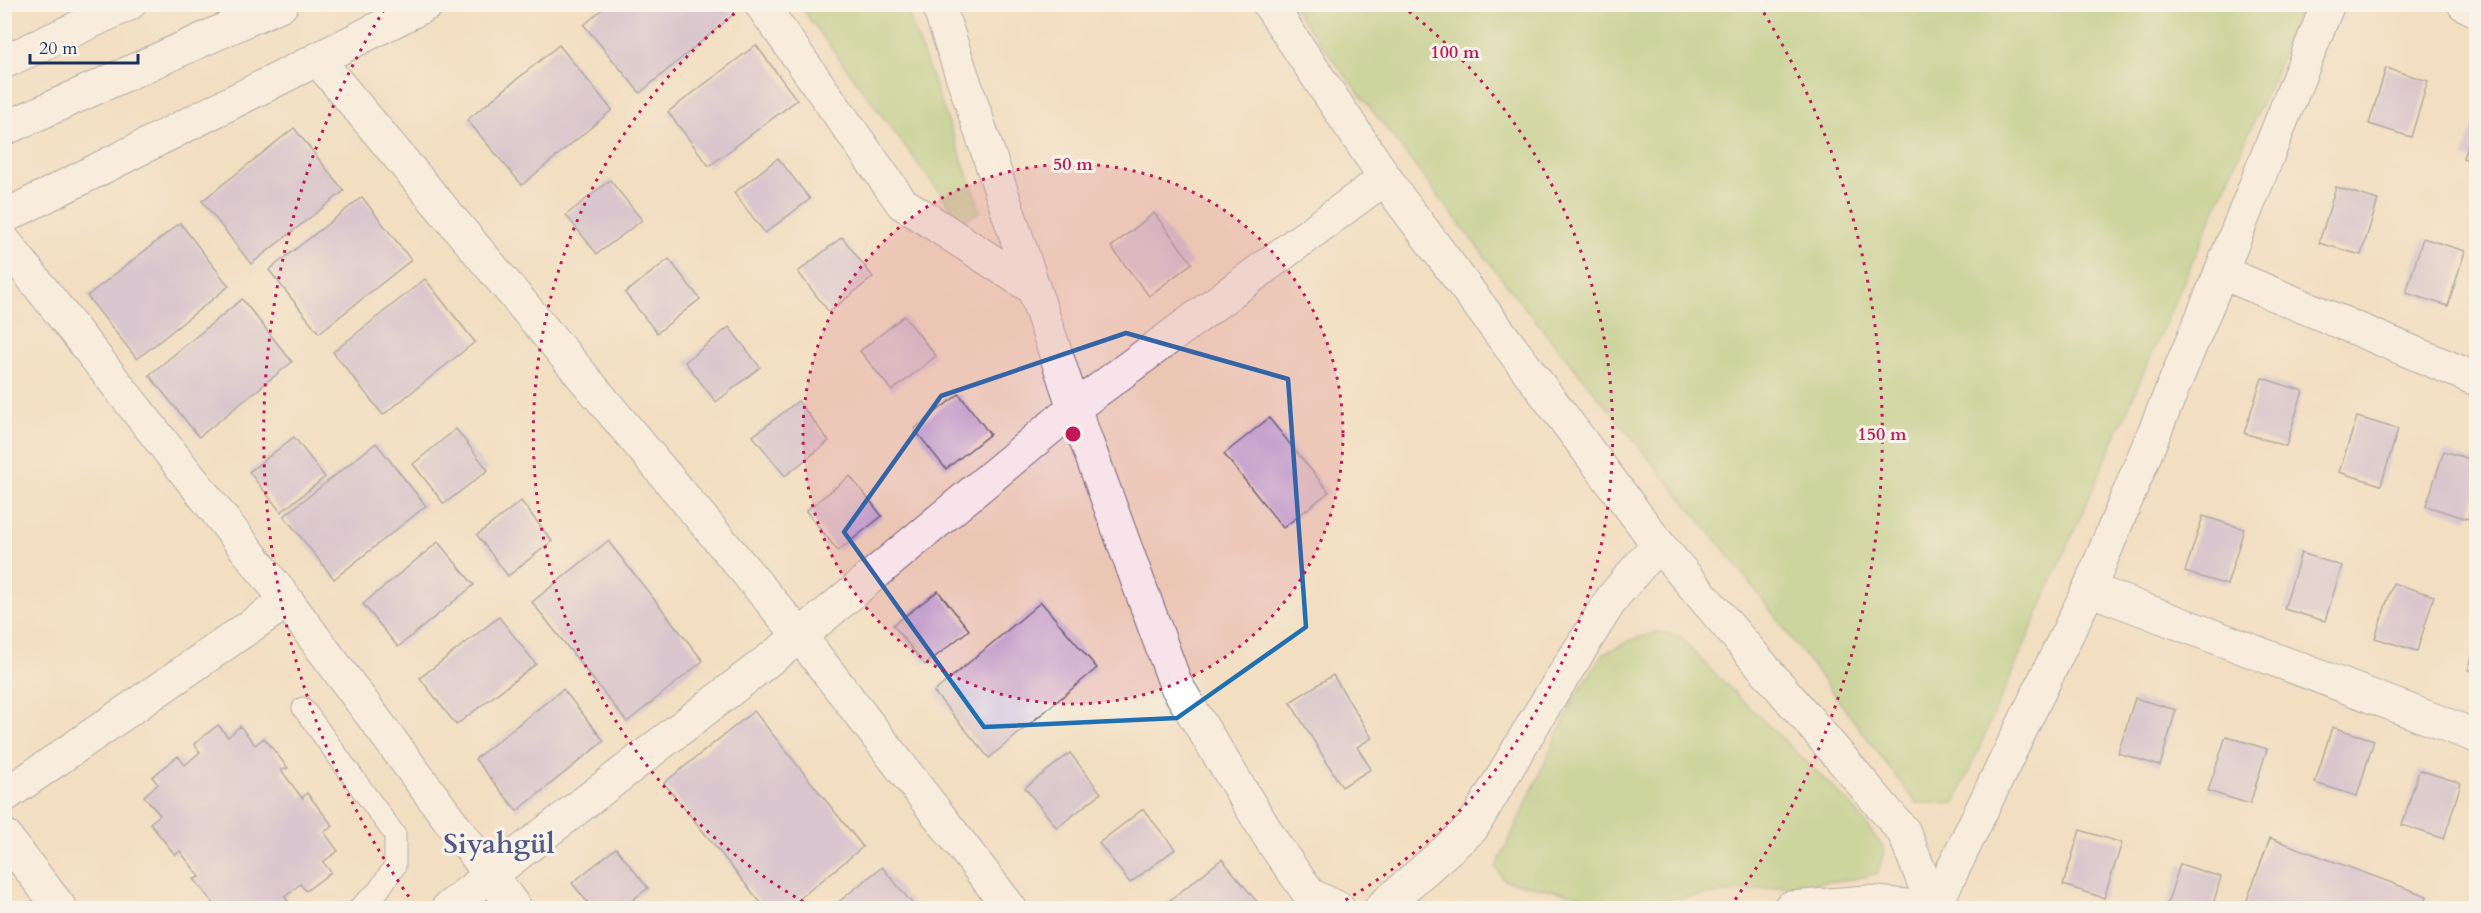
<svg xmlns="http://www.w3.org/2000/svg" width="2481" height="913" font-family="Cardo,serif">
<rect width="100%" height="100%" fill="#f7f3e8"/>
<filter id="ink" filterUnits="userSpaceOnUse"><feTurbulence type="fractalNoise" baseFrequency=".0167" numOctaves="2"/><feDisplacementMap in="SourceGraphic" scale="12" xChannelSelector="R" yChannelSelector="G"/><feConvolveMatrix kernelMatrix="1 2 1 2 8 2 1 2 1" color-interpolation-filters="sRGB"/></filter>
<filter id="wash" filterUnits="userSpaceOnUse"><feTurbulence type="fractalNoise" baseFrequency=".008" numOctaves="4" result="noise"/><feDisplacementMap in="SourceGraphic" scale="24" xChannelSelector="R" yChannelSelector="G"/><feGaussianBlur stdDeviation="1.35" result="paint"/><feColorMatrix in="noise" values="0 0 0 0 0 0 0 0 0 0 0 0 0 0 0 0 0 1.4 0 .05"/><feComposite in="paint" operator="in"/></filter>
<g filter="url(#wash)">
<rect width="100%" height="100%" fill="#f2dec1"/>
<!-- green -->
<g fill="#a1ca76" stroke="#5e7c6a" stroke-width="1.5">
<path d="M799 5H905L981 211 962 222Z"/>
<path d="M1291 5H2300L2279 64 1955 803H1916L1734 562 1516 297Z"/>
<path d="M1657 632 1679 636 1712 671 1853 807 1885 850 1878 873 1854 879 1624 904 1505 881 1496 868 1575 697 1603 654 1631 640Z"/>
</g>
<g id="blocks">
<!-- building -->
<g fill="#bca9dd">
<path d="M608 4H726L734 14 640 93 584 25Z"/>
<path d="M559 45 612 110 522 185 467 120Z"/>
<path d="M756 45 797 100 709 166 668 112Z"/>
<path d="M2386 68 2428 81 2411 137 2369 124Z"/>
<path d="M2476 118V162L2463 158Z"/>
<path d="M294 128 344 191 251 264 202 201Z"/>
<path d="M778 158 810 199 765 233 734 193Z"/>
<path d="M610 180 642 220 597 254 566 215Z"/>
<path d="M2336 187 2378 200 2361 255 2319 243Z"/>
<path d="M362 197 411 260 319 333 269 270Z"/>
<path d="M1154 213 1192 263 1149 296 1111 247Z"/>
<path d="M180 223 229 286 137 359 87 296Z"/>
<path d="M842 237 873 277 829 312 798 272Z"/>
<path d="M2423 238 2465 251 2448 306 2406 293Z"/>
<path d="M669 259 700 299 657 333 625 293Z"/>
<path d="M425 279 475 342 383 415 333 352Z"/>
<path d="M242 299 292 362 199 437 149 375Z"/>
<path d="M904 316 936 356 892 391 860 351Z"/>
<path d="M729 327 760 367 716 402 685 362Z"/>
<path d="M2262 378 2303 391 2286 446 2244 433Z"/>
<path d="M959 394 990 434 946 469 914 429Z"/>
<path d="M798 401 829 441 785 476 753 436Z"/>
<path d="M2357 417 2398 429 2381 485 2339 472Z"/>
<path d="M1269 418 1329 492 1283 528 1224 454Z"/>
<path d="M456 429 488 470 444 504 413 464Z"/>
<path d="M294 437 325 477 281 512 249 472Z"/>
<path d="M376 443 426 506 334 579 284 516Z"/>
<path d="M2444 451 2476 461V491L2468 519 2426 506Z"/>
<path d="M850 476 882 516 838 551 806 511Z"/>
<path d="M521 501 552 541 508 576 477 535Z"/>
<path d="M2203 516 2244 529 2227 585 2185 572Z"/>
<path d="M608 541 703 661 627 722 532 602Z"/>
<path d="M438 542 474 585 398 647 363 604Z"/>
<path d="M2301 553 2342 566 2325 621 2284 609Z"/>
<path d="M2393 583 2434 596 2417 651 2375 638Z"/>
<path d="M938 591 969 630 925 665 893 625Z"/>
<path d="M1041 602 1097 668 989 758 934 692Z"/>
<path d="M499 617 536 664 456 725 420 678Z"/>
<path d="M2476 645V672L2468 670Z"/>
<path d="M1333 675 1372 738 1357 747 1371 769 1342 787 1290 702Z"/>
<path d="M563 689 604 741 517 811 475 759Z"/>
<path d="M2135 698 2176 710 2160 766 2118 753Z"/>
<path d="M754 711 863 847 788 908H765L664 783Z"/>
<path d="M218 725 228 737 240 726 255 745 264 738 288 768 281 770 302 798 307 793 333 826 324 832 338 851 323 862 331 872 306 891 300 884 285 897 289 903 282 908H230L229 906 217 908 194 879 200 877 180 851 175 855 150 823 160 815 144 796 158 784 152 777 178 756 185 765 200 752 194 744Z"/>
<path d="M2332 727 2374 740 2357 796 2315 783Z"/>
<path d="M2226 736 2267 749 2250 804 2208 791Z"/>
<path d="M1070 753 1101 793 1057 828 1025 788Z"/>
<path d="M2419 770 2461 783 2444 839 2402 825Z"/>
<path d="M1143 809 1175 849 1130 883 1099 843Z"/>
<path d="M2080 830 2122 843 2104 898 2063 885Z"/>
<path d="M2270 838 2427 896 2423 908H2244Z"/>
<path d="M616 848 648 888 622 908H592L572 883Z"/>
<path d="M1222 859 1262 908H1160Z"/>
<path d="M2180 864 2221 877 2212 908H2166Z"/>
<path d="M882 867 916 908H831Z"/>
</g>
</g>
</g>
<g filter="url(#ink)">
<use href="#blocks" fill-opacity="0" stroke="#666c81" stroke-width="1.5"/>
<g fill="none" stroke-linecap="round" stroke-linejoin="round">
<!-- lane casing -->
<g stroke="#666c81" stroke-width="23">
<path id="lane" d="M303 708 395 835V866L378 891 359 908"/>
</g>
<!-- street casing -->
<g stroke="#666c81" stroke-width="35">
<g id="street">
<path d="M761 4 902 203 1033 288"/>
<path d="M938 4 1074 408 1176 685 1274 844 1310 895 1338 908"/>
<path d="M1269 4 1398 197 1658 544 1904 832 1934 908"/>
<path d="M2464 4 2476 10"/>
<path d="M318 60 800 636 1010 908"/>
<path d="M4 217 427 4"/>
<path d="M4 241 287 601 515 908"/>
<path d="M2221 272 2476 379"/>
<path d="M2089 589 2476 736"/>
<path d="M4 796 287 601"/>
<path d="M4 835 60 908"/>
<path d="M448 908 800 636 1074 408 1385 178"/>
<path d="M1381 908 1472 828 1538 716 1613 597 1658 544"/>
<path d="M1790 908 1867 902 1926 908"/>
<path d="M1934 908 2089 589 2221 272 2328 4"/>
</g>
</g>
<!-- secondary casing -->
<g stroke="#666c81" stroke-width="35">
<g id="secondary">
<path d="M4 62 129 4"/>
<path d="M4 129 282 4"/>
</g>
</g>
<!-- lane -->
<use href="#lane" stroke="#fff" stroke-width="21"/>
<!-- street -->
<use href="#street" stroke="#fff" stroke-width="33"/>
<!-- secondary -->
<use href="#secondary" stroke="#fff" stroke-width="33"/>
</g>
</g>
<!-- marked area -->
<path d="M0 0H2481V913H0ZM1126 333 1288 379 1306 627 1177 718 984 727 844 532 941 396Z" fill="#f2dec1" fill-opacity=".55" fill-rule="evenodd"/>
<path fill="none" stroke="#1f6fb2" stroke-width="4.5" stroke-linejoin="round" d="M1126 333 1288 379 1306 627 1177 718 984 727 844 532 941 396Z"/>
<!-- distance rings -->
<circle cx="1073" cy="434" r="270" fill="#c2185b" fill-opacity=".12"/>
<g fill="none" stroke="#c2185b" stroke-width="3" stroke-dasharray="3 6">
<circle cx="1073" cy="434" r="270"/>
<path d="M811 906A540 540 0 0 1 744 6M1402 6A540 540 0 0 1 1335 906"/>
<path d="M414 904A809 809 0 0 1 387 5M1759 5A809 809 0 0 1 1732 904"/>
</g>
<g text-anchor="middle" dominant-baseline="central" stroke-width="6" stroke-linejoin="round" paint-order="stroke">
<!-- district labels -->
<g font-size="28" font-weight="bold" fill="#535a8a" stroke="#f7f3e8">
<text x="499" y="844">Siyahgül</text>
</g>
</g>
<circle cx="1073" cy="434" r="9" fill="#c2185b" stroke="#f7f3e8" stroke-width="3"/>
<g font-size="18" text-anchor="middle" font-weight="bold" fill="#c2185b" stroke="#f7f3e8" stroke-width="6" stroke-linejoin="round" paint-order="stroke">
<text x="1455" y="58">100 m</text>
<text x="1073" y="170">50 m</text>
<text x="1882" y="440">150 m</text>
</g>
<!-- margin -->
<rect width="2481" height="913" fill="none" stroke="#f7f3e8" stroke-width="24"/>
<!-- scale -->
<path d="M30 54v9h108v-9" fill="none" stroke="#1b2f5e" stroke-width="3"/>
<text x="39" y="54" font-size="18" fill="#1b2f5e" stroke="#f7f3e8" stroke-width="4.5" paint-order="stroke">20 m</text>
</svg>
